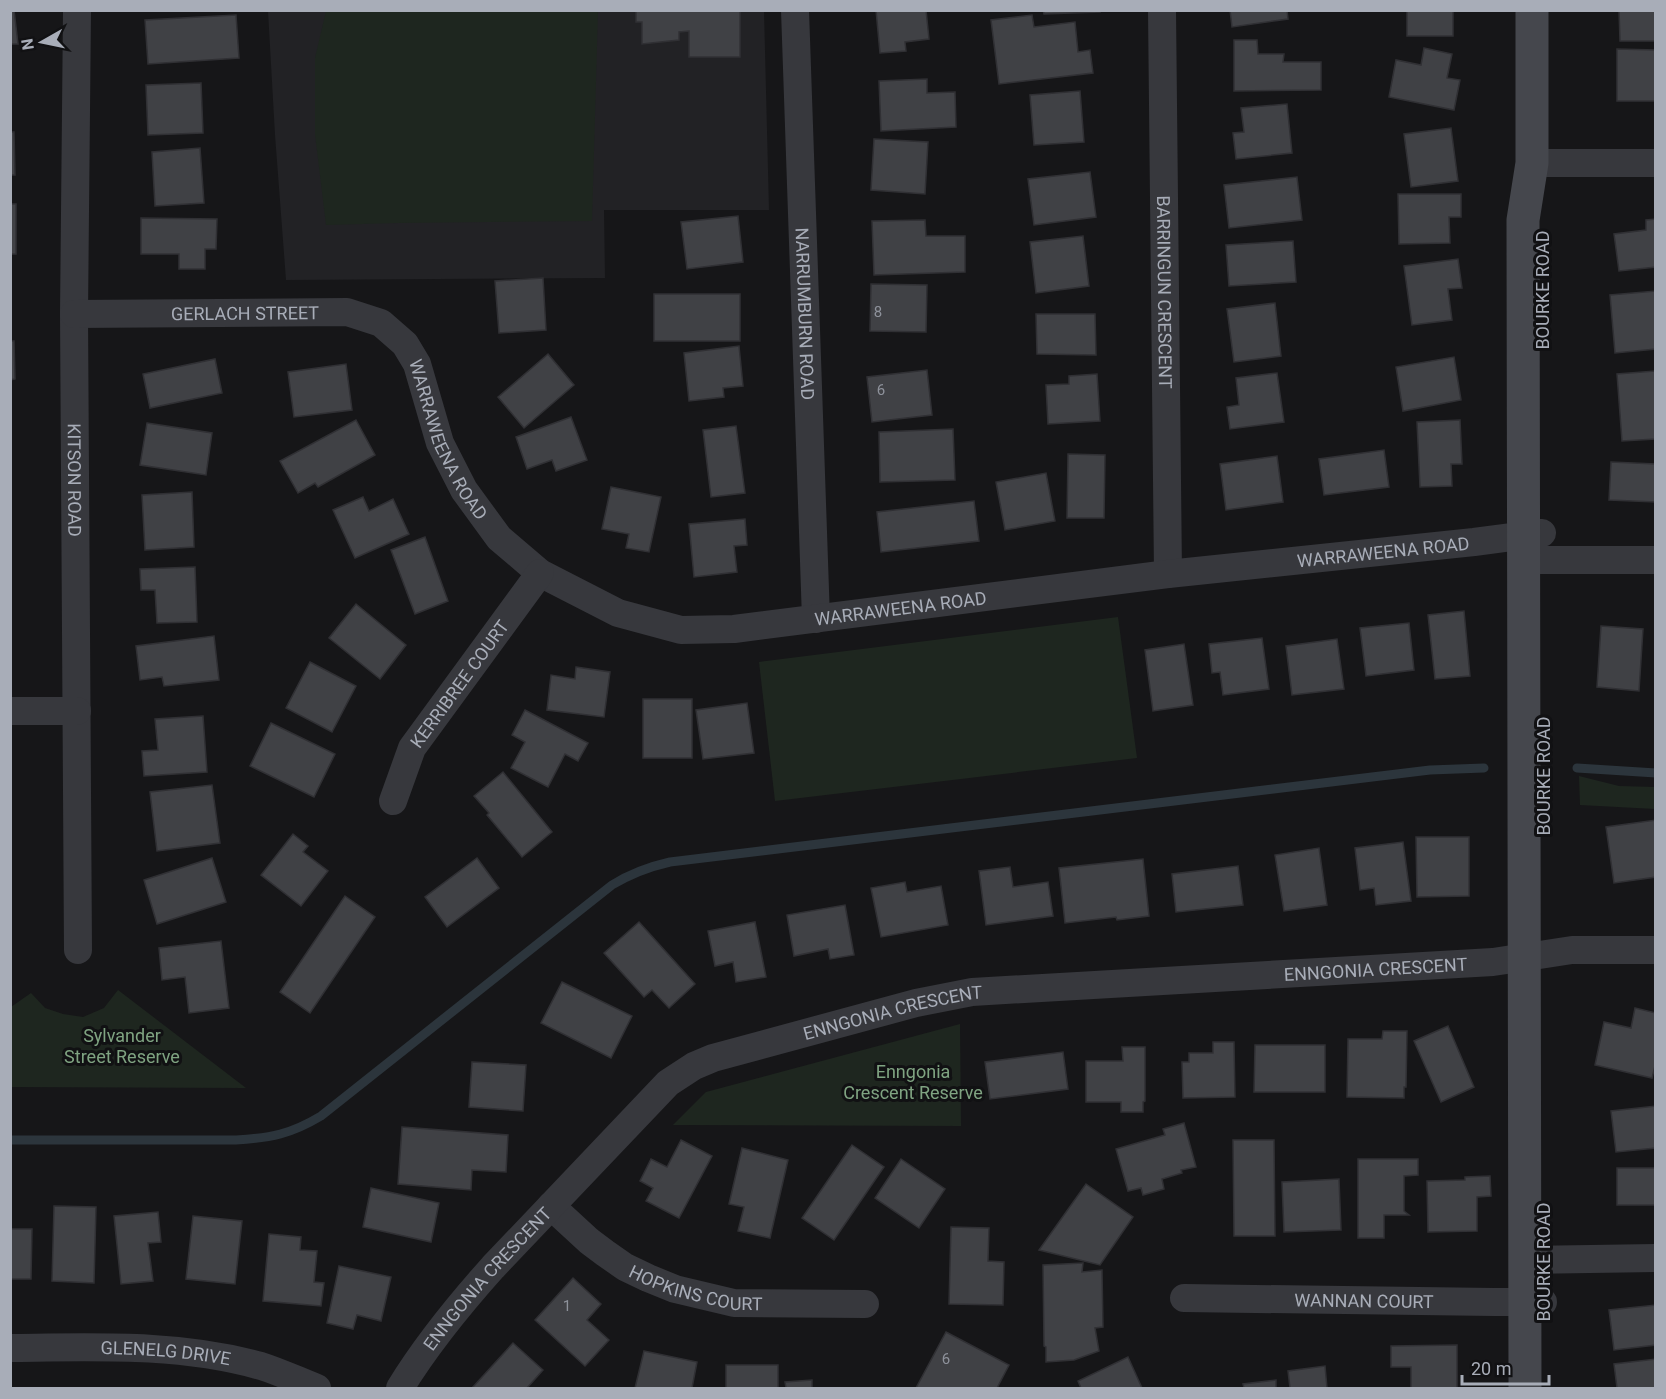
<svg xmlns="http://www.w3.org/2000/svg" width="1666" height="1399" font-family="Roboto,sans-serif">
<rect width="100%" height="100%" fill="#161618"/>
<!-- built -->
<path fill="#222225" d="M268 11H764L769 210H604L605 278 286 280 275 135Z"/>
<!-- green -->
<g fill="#1e261f">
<path d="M326 11H598L592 221 399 223 326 225 315 134V58Z"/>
<path d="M1118 617 1137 758 775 801 759 662Z"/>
<path d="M1579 776 1619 786 1655 787V809L1580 805Z"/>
<path d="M118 990 246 1088 11 1087V1007L31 993 45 1008 63 1014 83 1017 104 1008Z"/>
<path d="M960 1024 961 1126 673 1125 706 1092Z"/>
</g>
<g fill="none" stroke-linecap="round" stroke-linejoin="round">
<!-- stream -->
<g stroke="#2c353c" stroke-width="9">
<path d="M1577 768 1656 773"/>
<path d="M10 1140H236C271 1138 291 1134 321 1116L612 885C630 874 648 867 670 862L1430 770 1484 768"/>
</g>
</g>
<!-- building -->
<g fill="#404145" stroke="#303034" stroke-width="1.5">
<path d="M10 10H14L18 44H10Z"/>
<path d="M636 10H740V57H689V31L679 32V40L642 44V22H636Z"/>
<path d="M876 10H926L929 39 905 42 906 51 880 53Z"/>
<path d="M1043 10H1100V12L1044 14Z"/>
<path d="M1230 10H1287L1288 19 1232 27Z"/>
<rect x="1407" y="10" width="46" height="26"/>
<path d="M1619 10H1655V41H1620Z"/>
<path d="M236 15 239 58 148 64 145 20Z"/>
<path d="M1032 15 1034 27 1075 22 1078 52 1090 50 1093 73 999 84 991 20Z"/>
<path d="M1234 40H1257L1258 54H1284L1283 62H1321V90L1234 91Z"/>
<path d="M1424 48 1452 54 1447 78 1460 80 1454 110 1389 97 1396 60 1421 65Z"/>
<path d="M1617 49 1656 50V101H1617Z"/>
<path d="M927 79V93L955 92 956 127 881 131 879 81Z"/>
<path d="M201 83 203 133 148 135 146 85Z"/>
<path d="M1080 91 1084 142 1034 145 1030 95Z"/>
<path d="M1287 104 1292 153 1236 159 1233 133 1244 132 1241 108Z"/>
<path d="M1451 128 1458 181 1411 187 1404 134Z"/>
<path d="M10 132H14L15 175H10Z"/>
<path d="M874 139 928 142 925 194 871 190Z"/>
<path d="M200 148 204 203 155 206 152 152Z"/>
<path d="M1090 172 1096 217 1034 225 1028 179Z"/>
<path d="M1297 177 1302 220 1229 228 1224 185Z"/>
<path d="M1398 194H1461V217H1449L1450 243 1399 244Z"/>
<rect x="10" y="204" width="6" height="50"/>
<path d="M738 216 743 262 687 269 681 222Z"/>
<path d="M141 218 217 219 216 249H205V269H179V254H141Z"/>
<path d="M1656 219V267L1619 271 1614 234 1646 230V220Z"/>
<path d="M925 220 926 236H965V272L874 275 872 221Z"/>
<path d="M1083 236 1089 286 1036 293 1030 242Z"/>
<path d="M1293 241 1296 282 1229 286 1226 245Z"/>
<path d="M1458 259 1462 288 1448 289 1452 320 1412 325 1404 266Z"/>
<path d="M543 278 546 330 499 333 495 281Z"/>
<path d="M871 284 927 285 926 332 870 331Z"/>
<path d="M1656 291V349L1615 353 1610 295Z"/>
<rect x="654" y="294" width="86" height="47"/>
<path d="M1275 303 1281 356 1234 362 1227 309Z"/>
<path d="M1036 314H1095L1096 355 1037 354Z"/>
<path d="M10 341H14L15 379 10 380Z"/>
<path d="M739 346 743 386 723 388 724 397 689 401 684 353Z"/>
<path d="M548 354 574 385 524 428 498 397Z"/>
<path d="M1454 357 1461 400 1403 411 1396 367Z"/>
<path d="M215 359 222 393 150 408 143 374Z"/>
<path d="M346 364 352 410 294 417 288 372Z"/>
<path d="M927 370 932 415 872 422 867 377Z"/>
<path d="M1655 371 1656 439 1622 441 1617 374Z"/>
<path d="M1277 373 1284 422 1230 429 1227 407 1239 405 1236 378Z"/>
<path d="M1097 374 1100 421 1048 424 1046 385 1069 384V376Z"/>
<path d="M571 417 587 460 556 471 552 460 527 469 516 437Z"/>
<path d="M356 420 375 455 318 487 315 483 298 493 280 461Z"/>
<path d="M1460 420 1462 464H1451L1452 486 1420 487 1417 422Z"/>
<path d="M147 423 212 433 206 475 140 465Z"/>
<path d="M736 426 745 493 711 497 703 430Z"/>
<path d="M953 429 955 480 880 482 879 432Z"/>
<path d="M1384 450 1389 487 1324 495 1319 459Z"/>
<path d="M1068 454 1105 455 1104 518H1067Z"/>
<path d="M1277 456 1283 502 1226 510 1220 464Z"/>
<path d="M1611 462 1656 464V502L1609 500Z"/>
<path d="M1046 473 1055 521 1005 530 996 482Z"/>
<path d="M611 487 661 497 649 552 626 548 629 534 602 529Z"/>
<path d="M192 492 194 547 145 550 142 495Z"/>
<path d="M363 497 369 511 393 499 409 534 355 558 333 510Z"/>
<path d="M974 501 979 541 881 552 877 512Z"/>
<path d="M745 519 747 545 734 546 737 572 694 577 689 524Z"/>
<path d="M425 537 448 601 415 614 391 550Z"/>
<path d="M195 567 197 622 157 623 155 590H141L140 569Z"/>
<path d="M356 604 406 645 380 679 329 638Z"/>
<path d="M1464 611 1470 676 1435 679 1428 615Z"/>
<path d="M1409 623 1414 670 1366 676 1360 628Z"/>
<path d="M1601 626 1643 629 1639 691 1597 687Z"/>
<path d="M214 636 219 680 164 686 162 677 140 680 136 646Z"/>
<path d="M1262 638 1269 689 1223 695 1220 672 1212 673 1209 644Z"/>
<path d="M1337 639 1344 689 1292 695 1286 646Z"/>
<path d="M1184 644 1193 705 1153 711 1145 650Z"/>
<path d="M310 662 356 686 332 732 286 708Z"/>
<path d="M576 667 610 672 604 717 547 710 551 675 575 679Z"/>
<rect x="643" y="699" width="49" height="59"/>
<path d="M747 703 754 753 703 759 696 710Z"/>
<path d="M525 710 588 743 578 761 565 754 548 787 511 768 525 742 512 735Z"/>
<path d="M203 716 207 772 144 776 142 751 158 750 155 719Z"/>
<path d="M271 723 335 754 314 797 250 766Z"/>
<path d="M503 772 552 832 522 857 487 815 489 813 474 796Z"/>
<path d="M212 785 220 843 157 851 150 792Z"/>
<path d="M1656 820V877L1614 883 1606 827Z"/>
<path d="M293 834 308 846 303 852 328 871 301 906 261 875Z"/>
<path d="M1416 837H1469V896L1417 897Z"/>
<path d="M1403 842 1411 901 1376 905 1374 888 1360 890 1355 848Z"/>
<path d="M1319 848 1327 905 1284 911 1275 855Z"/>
<path d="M212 858 226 902 157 924 144 880Z"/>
<path d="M477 858 499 888 447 927 425 897Z"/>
<path d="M1143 859 1149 916 1117 920 1116 917 1065 923 1059 868Z"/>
<path d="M1238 866 1243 905 1176 912 1172 874Z"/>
<path d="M1010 867 1013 887 1048 882 1053 916 986 925 979 871Z"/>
<path d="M905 882 907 892 941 886 948 925 881 937 871 888Z"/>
<path d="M345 896 375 917 310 1013 280 992Z"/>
<path d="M845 905 854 955 830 959 828 949 794 956 787 915Z"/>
<path d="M639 922 695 984 669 1008 652 990 644 997 604 953Z"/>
<path d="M755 922 766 977 736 982 733 962 715 966 708 931Z"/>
<path d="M221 941 229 1008 189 1013 185 977 162 980 159 948Z"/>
<path d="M562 982 632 1016 611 1058 541 1023Z"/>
<path d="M1635 1008 1656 1013V1062L1652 1078 1595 1065 1604 1022 1631 1028Z"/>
<path d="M1448 1026 1474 1087 1441 1102 1414 1041Z"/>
<path d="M1383 1031H1407L1406 1087H1404V1098L1347 1097 1348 1039H1382Z"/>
<path d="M1213 1042H1234L1235 1097 1183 1098 1182 1062H1189V1053H1213Z"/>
<path d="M1255 1045H1325V1092H1254Z"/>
<path d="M1122 1047H1145V1101L1143 1102V1112H1121V1102H1086V1061H1123Z"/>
<path d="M1063 1052 1068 1089 990 1099 985 1062Z"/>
<path d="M472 1062 526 1065 523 1111 469 1107Z"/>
<path d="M1656 1106V1148L1616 1152 1611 1111Z"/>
<path d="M1184 1123 1196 1167 1181 1170 1182 1173 1162 1179 1164 1189 1143 1195 1141 1188 1128 1191 1116 1149 1165 1135 1163 1129Z"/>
<path d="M402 1127 508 1135 506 1172 472 1170 471 1190 398 1184Z"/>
<path d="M681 1140 712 1156 679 1218 646 1201 653 1188 640 1181 651 1159 667 1167Z"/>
<path d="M1233 1140H1274L1275 1236H1234Z"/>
<path d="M852 1145 884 1167 834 1240 802 1218Z"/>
<path d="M742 1148 788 1160 770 1238 738 1231 744 1207 729 1204Z"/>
<path d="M901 1159 945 1189 919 1228 875 1198Z"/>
<path d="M1358 1159H1418V1175L1404 1176V1211L1409 1215H1384V1238H1358Z"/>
<rect x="1617" y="1168" width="39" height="37"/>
<path d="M1490 1176 1491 1196 1477 1197V1231L1428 1232 1427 1181 1465 1180V1177Z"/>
<path d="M1339 1179 1341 1230 1284 1232 1282 1182Z"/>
<path d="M1086 1184 1133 1217 1100 1265 1039 1250Z"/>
<path d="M371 1188 439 1203 431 1242 363 1227Z"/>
<path d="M54 1206 96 1207 94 1283 52 1281Z"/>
<path d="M158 1212 161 1242 148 1243 153 1281 121 1284 114 1216Z"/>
<path d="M193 1216 242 1221 235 1284 186 1279Z"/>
<path d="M951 1227 989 1228 988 1261 1004 1262 1003 1305 949 1304Z"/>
<path d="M10 1229H32L31 1279H10Z"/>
<path d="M269 1234 301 1237 300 1250 317 1251 314 1282 324 1283 321 1306 263 1301Z"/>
<path d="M1083 1263 1082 1272 1102 1270 1103 1327 1095 1328 1099 1351 1074 1360 1046 1362V1347L1044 1346 1043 1265Z"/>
<path d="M339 1266 391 1277 381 1321 357 1315 353 1329 327 1323Z"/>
<path d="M573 1278 601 1304 587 1320 609 1340 585 1366 535 1320Z"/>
<path d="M1656 1305V1345L1614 1350 1609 1310Z"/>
<path d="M946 1332 1009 1365 997 1388H916Z"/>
<path d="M513 1343 543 1370 527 1388H472Z"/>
<path d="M1457 1345V1388H1411V1367H1391V1346Z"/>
<path d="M644 1351 697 1362 692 1388H635Z"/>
<path d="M1128 1357 1142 1388H1081L1078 1381Z"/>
<path d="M1656 1359V1388H1617L1614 1364Z"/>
<rect x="726" y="1365" width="52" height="23"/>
<path d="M1325 1366 1327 1388H1290L1288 1371Z"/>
<path d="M812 1380V1388H786L785 1382Z"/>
<path d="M1276 1380V1388H1244L1243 1384Z"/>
</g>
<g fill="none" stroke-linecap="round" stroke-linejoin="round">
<!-- street -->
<g stroke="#37383d" stroke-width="28">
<path id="s1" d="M77 10 74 314 78 950"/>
<path id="s2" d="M795 10 816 619"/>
<path id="s3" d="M1162 10 1168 574"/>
<path d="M1532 163H1656"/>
<path id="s4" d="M74 314 347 312 381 323 405 344 417 364 440 443 464 490 499 538 540 573 618 613 681 630 734 629 1168 574 1474 542 1542 533"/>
<path d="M1524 560H1656"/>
<path d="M10 711H77"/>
<path id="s5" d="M393 801 412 748 540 573"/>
<path id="s6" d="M551 1206 589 1241 605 1253 625 1267 648 1278 675 1289 734 1303 865 1304"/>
<path d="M1525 1260 1656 1258"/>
<path id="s7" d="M1184 1298 1494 1302H1543"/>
<path id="s8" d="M10 1348C95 1347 179 1343 261 1366 280 1372 299 1381 317 1388"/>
<path id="s9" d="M400 1388C427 1344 459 1305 493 1267L668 1083 694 1066 713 1058 916 1003 972 992 1493 962 1572 950H1656"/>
</g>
<!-- secondary -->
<path stroke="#45474d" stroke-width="33" d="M1525 1388 1523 220 1532 163V10"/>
</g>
<g text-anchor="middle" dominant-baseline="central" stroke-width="6" stroke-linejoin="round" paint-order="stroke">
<!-- number labels -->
<g font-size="15" fill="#8e929b">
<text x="878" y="312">8</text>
<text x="881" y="390">6</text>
<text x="567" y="1306">1</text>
<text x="946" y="1359">6</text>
</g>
<!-- street labels -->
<g font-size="18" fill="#a8adb8" stroke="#111113">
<text transform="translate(1542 290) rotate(-90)">BOURKE ROAD</text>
<text stroke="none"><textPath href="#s3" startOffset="282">BARRINGUN CRESCENT</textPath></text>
<text stroke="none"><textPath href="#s4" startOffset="171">GERLACH STREET</textPath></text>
<text stroke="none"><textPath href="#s2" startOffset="304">NARRUMBURN ROAD</textPath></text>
<text stroke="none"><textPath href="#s4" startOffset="446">WARRAWEENA ROAD</textPath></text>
<text stroke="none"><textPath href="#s1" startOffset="470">KITSON ROAD</textPath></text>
<text stroke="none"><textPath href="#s4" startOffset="1472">WARRAWEENA ROAD</textPath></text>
<text stroke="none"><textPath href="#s4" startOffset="986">WARRAWEENA ROAD</textPath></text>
<text stroke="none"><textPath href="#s5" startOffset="136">KERRIBREE COURT</textPath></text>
<text transform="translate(1543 776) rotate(-90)">BOURKE ROAD</text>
<text stroke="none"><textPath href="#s9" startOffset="1130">ENNGONIA CRESCENT</textPath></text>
<text stroke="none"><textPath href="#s9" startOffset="644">ENNGONIA CRESCENT</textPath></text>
<text transform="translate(1543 1262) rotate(-90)">BOURKE ROAD</text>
<text stroke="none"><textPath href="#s9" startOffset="140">ENNGONIA CRESCENT</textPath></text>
<text stroke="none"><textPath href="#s6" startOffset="171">HOPKINS COURT</textPath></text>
<text stroke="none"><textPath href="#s7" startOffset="180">WANNAN COURT</textPath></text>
<text stroke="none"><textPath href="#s8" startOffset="156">GLENELG DRIVE</textPath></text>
</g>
<!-- park labels -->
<g font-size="18" fill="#7fa381" stroke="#111113">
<text x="122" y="1035">Sylvander<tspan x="122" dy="21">Street Reserve</tspan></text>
<text x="913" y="1071">Enngonia<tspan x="913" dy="21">Crescent Reserve</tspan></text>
</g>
</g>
<!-- border -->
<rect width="1666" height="1399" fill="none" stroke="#a8adb8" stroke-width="24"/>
<!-- north arrow -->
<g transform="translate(42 42) rotate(261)" stroke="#111113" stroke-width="4.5" paint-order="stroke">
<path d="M0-4.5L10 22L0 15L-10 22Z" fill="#a8adb8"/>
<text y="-9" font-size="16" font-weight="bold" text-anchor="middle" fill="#a8adb8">N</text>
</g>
<!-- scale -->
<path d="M1462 1375v9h87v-9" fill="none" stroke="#a8adb8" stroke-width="3"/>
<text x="1471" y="1375" font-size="18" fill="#a8adb8" stroke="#111113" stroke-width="4.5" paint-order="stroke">20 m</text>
</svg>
